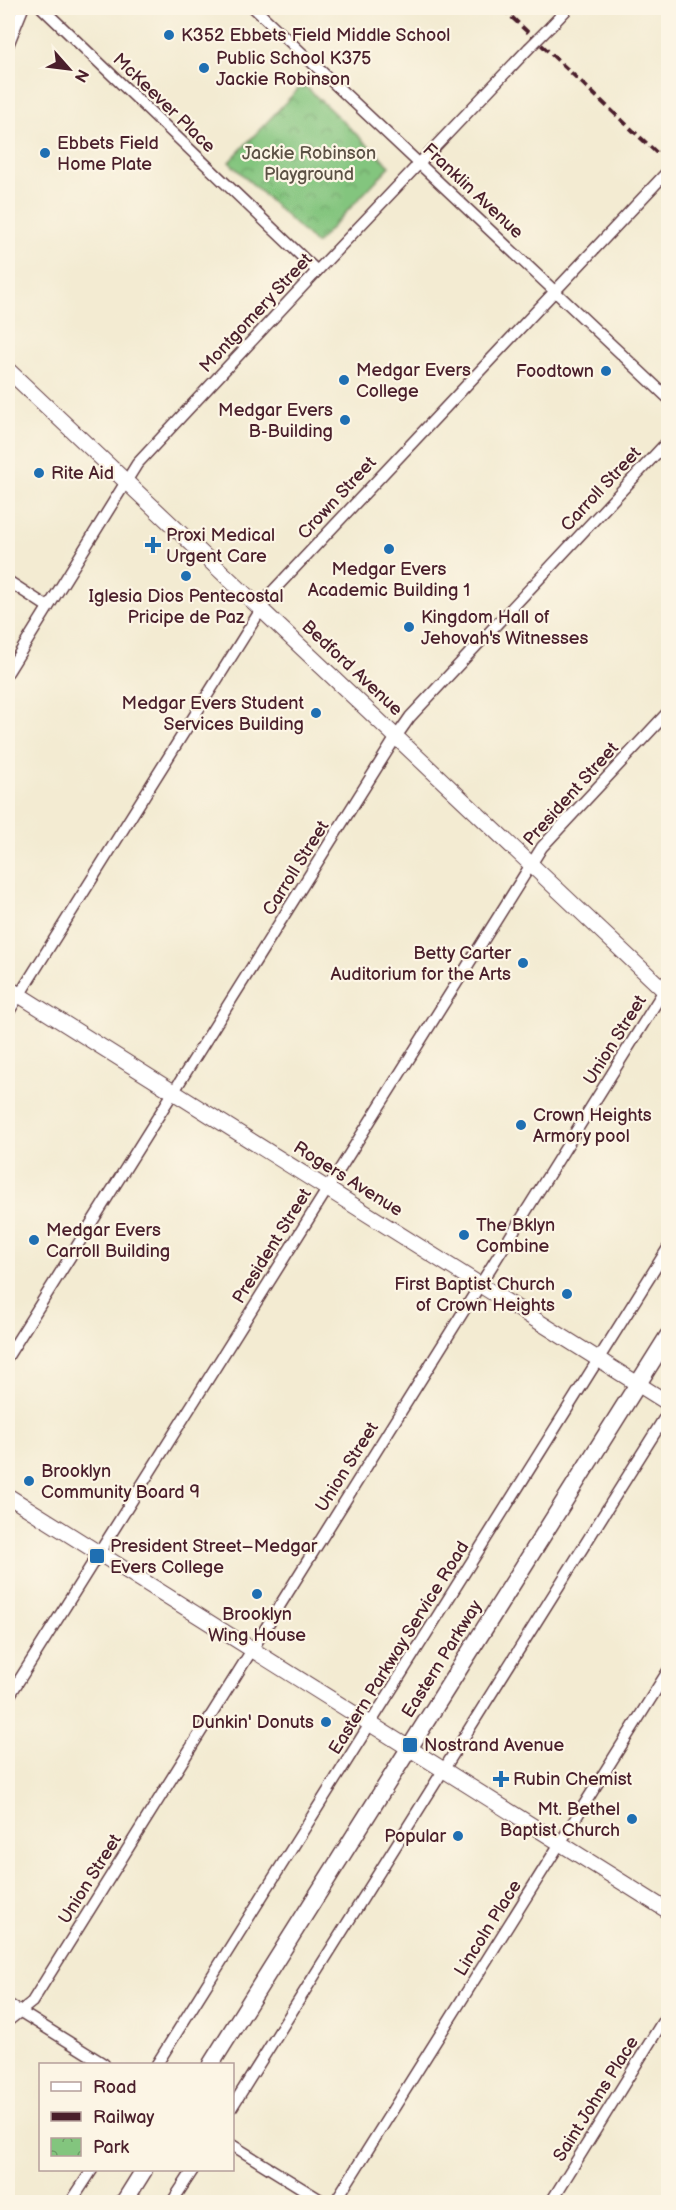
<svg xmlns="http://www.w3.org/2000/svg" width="676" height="2210" font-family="'Balsamiq Sans',sans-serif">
<defs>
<pattern id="park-crowns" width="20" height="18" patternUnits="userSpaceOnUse" patternTransform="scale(1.5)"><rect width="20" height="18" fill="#83c57e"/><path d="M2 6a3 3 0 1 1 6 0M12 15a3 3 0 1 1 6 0" fill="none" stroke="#6d9f67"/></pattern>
</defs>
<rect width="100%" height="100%" fill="#fcf5e5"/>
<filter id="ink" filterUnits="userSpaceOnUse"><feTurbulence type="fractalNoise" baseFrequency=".0167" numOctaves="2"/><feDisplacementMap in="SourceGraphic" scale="12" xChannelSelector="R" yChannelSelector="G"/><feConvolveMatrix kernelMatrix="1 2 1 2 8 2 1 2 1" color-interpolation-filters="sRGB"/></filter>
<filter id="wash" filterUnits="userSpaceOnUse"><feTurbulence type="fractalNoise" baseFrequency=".008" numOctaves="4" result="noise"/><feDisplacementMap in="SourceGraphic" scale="24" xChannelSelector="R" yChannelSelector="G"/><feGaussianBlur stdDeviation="1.35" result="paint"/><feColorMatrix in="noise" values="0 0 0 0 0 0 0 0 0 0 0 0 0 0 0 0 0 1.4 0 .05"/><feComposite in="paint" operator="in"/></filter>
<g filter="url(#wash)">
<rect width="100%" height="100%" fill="#f3ebd2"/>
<!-- park -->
<path fill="url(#park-crowns)" stroke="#667254" stroke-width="1.5" d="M303 84 390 166 316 244 229 162Z"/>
</g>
<g filter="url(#ink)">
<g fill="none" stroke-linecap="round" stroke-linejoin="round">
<!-- street casing -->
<g stroke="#633e44" stroke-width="13">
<g id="street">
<path d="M42 8 317 271"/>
<path d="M254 8 668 398"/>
<path d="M551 26 568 8"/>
<path d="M8 45 23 8"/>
<path d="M8 581 48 607"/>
<path d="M8 672 137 464 317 271 529 48"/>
<path d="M8 1013 272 592 668 171"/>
<path d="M8 1356 396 737 410 717 668 441"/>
<path d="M8 1698 542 847 668 712"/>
<path d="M8 2004 104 2064"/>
<path d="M8 2021 32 2002 668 984"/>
<path d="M157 2064 668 1248"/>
<path d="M232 2107 668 1412"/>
<path d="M232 2145 324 2202"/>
<path d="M71 2202 92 2170"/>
<path d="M172 2202 193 2170"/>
<path d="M335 2202 668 1671"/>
<path d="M551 2202 668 2013"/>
</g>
</g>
<!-- secondary casing -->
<g stroke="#633e44" stroke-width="17">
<g id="secondary">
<path d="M8 370 668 994"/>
<path d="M8 988 668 1403"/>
<path d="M8 1496 668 1911"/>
</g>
</g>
<!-- primary casing -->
<g stroke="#633e44" stroke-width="19">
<g id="primary">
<path d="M211 2064 668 1336"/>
<path d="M124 2202 144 2170"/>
</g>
</g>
<!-- street -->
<use href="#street" stroke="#fff" stroke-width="10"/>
<!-- secondary -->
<use href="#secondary" stroke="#fff" stroke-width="15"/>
<!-- primary -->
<use href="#primary" stroke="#fff" stroke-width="16"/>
<!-- rail -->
<path stroke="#4a1f2b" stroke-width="4" stroke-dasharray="9 4.5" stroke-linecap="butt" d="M502 8 659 155"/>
<!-- street-bridge casing -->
<g stroke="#633e44" stroke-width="13" stroke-linecap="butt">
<path id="street-bridge" d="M529 48 551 26"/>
</g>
<!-- street-bridge -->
<use href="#street-bridge" stroke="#fff" stroke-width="10"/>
</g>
</g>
<!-- markers -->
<g fill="#1f6fb2" stroke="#fcf5e5" stroke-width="2">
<circle cx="169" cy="35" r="6"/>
<circle cx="204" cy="68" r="6"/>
<circle cx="45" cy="153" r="6"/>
<circle cx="606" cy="371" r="6"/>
<circle cx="344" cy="380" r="6"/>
<circle cx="345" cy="420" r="6"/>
<circle cx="39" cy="473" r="6"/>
<path d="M150 536h6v6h6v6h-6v6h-6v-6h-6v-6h6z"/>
<circle cx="389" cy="549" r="6"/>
<circle cx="186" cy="576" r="6"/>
<circle cx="409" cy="627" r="6"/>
<circle cx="316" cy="713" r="6"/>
<circle cx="523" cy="963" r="6"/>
<circle cx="521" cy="1125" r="6"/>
<circle cx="464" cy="1235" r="6"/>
<circle cx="34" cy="1240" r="6"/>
<circle cx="567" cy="1294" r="6"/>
<circle cx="29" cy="1481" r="6"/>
<rect x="89" y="1548" width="16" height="16" rx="3"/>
<circle cx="257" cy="1594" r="6"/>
<circle cx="326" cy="1722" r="6"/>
<rect x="402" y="1737" width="16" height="16" rx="3"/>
<path d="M498 1770h6v6h6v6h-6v6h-6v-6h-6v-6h6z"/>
<circle cx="632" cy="1819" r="6"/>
<circle cx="458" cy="1836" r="6"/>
</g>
<g text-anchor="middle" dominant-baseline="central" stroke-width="4.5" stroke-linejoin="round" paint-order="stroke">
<!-- poi labels -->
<g font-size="18" fill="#4a1f2b" stroke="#fcf5e5" text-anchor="start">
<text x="181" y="35">K352 Ebbets Field Middle School</text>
<text x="216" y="58">Public School K375<tspan x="216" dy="21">Jackie Robinson</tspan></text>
<text x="57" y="143">Ebbets Field<tspan x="57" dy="21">Home Plate</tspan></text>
<text x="356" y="370">Medgar Evers<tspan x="356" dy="21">College</tspan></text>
<text x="594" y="371" text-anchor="end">Foodtown</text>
<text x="333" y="410" text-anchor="end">Medgar Evers<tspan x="333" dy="21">B-Building</tspan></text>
<text x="51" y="473">Rite Aid</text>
<text x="166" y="535">Proxi Medical<tspan x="166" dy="21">Urgent Care</tspan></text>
<text x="389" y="569" text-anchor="middle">Medgar Evers<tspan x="389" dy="21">Academic Building 1</tspan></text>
<text x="186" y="596" text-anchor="middle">Iglesia Dios Pentecostal<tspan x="186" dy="21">Pricipe de Paz</tspan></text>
<text x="421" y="617">Kingdom Hall of<tspan x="421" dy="21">Jehovah's Witnesses</tspan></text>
<text x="304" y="703" text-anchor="end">Medgar Evers Student<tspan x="304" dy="21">Services Building</tspan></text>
<text x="511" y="953" text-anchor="end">Betty Carter<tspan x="511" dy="21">Auditorium for the Arts</tspan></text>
<text x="533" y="1115">Crown Heights<tspan x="533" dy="21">Armory pool</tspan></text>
<text x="476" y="1225">The Bklyn<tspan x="476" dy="21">Combine</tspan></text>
<text x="46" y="1230">Medgar Evers<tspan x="46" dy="21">Carroll Building</tspan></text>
<text x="555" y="1284" text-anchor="end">First Baptist Church<tspan x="555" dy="21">of Crown Heights</tspan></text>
<text x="41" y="1471">Brooklyn<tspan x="41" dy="21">Community Board 9</tspan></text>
<text x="110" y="1546">President Street–Medgar<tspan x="110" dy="21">Evers College</tspan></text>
<text x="257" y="1614" text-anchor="middle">Brooklyn<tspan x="257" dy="21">Wing House</tspan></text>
<text x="314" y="1722" text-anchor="end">Dunkin' Donuts</text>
<text x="424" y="1745">Nostrand Avenue</text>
<text x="513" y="1779">Rubin Chemist</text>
<text x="620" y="1809" text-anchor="end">Mt. Bethel<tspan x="620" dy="21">Baptist Church</tspan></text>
<text x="446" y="1836" text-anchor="end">Popular</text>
</g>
<!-- street labels -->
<g font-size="18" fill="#4a1f2b" stroke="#fcf5e5">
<text transform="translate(164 103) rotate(44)">McKeever Place</text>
<text transform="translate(473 191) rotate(43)">Franklin Avenue</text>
<text transform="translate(256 313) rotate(-47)">Montgomery Street</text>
<text transform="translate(601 489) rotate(-47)">Carroll Street</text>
<text transform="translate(337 498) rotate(-47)">Crown Street</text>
<text transform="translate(352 668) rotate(43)">Bedford Avenue</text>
<text transform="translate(571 794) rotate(-48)">President Street</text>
<text transform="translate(296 868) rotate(-58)">Carroll Street</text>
<text transform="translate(615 1040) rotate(-58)">Union Street</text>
<text transform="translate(348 1179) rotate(32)">Rogers Avenue</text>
<text transform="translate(272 1246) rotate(-58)">President Street</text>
<text transform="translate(347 1467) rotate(-58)">Union Street</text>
<text transform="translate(399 1648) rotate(-58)">Eastern Parkway Service Road</text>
<text transform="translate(442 1659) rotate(-58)">Eastern Parkway</text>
<text transform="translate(90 1879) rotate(-58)">Union Street</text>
<text transform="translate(488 1928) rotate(-58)">Lincoln Place</text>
<text transform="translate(596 2099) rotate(-58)">Saint Johns Place</text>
</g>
<!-- park labels -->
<g font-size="18" fill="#5b5144" stroke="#fcf5e5">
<text x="309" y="153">Jackie Robinson<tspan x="309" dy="21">Playground</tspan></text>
</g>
</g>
<!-- margin -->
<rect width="676" height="2210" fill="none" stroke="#fcf5e5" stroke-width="30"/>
<!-- legend -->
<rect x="39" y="2063" width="195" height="108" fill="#fcf5e5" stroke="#b59f9b" stroke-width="1.5"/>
<rect x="51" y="2082" width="30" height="9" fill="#ffffff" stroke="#b59f9b" stroke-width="1.5"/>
<text x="93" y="2093" font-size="18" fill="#4a1f2b">Road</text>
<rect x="51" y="2112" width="30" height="9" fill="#4a1f2b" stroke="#b59f9b" stroke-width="1.5"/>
<text x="93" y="2123" font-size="18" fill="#4a1f2b">Railway</text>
<rect x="51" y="2138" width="30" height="18" fill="url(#park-crowns)" stroke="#b59f9b" stroke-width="1.5"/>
<text x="93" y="2153" font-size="18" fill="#4a1f2b">Park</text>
<!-- north arrow -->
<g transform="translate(69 69) rotate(118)" stroke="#fcf5e5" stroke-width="4.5" paint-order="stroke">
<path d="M0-4.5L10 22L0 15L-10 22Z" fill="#4a1f2b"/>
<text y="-9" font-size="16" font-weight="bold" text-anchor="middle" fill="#4a1f2b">N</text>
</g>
</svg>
